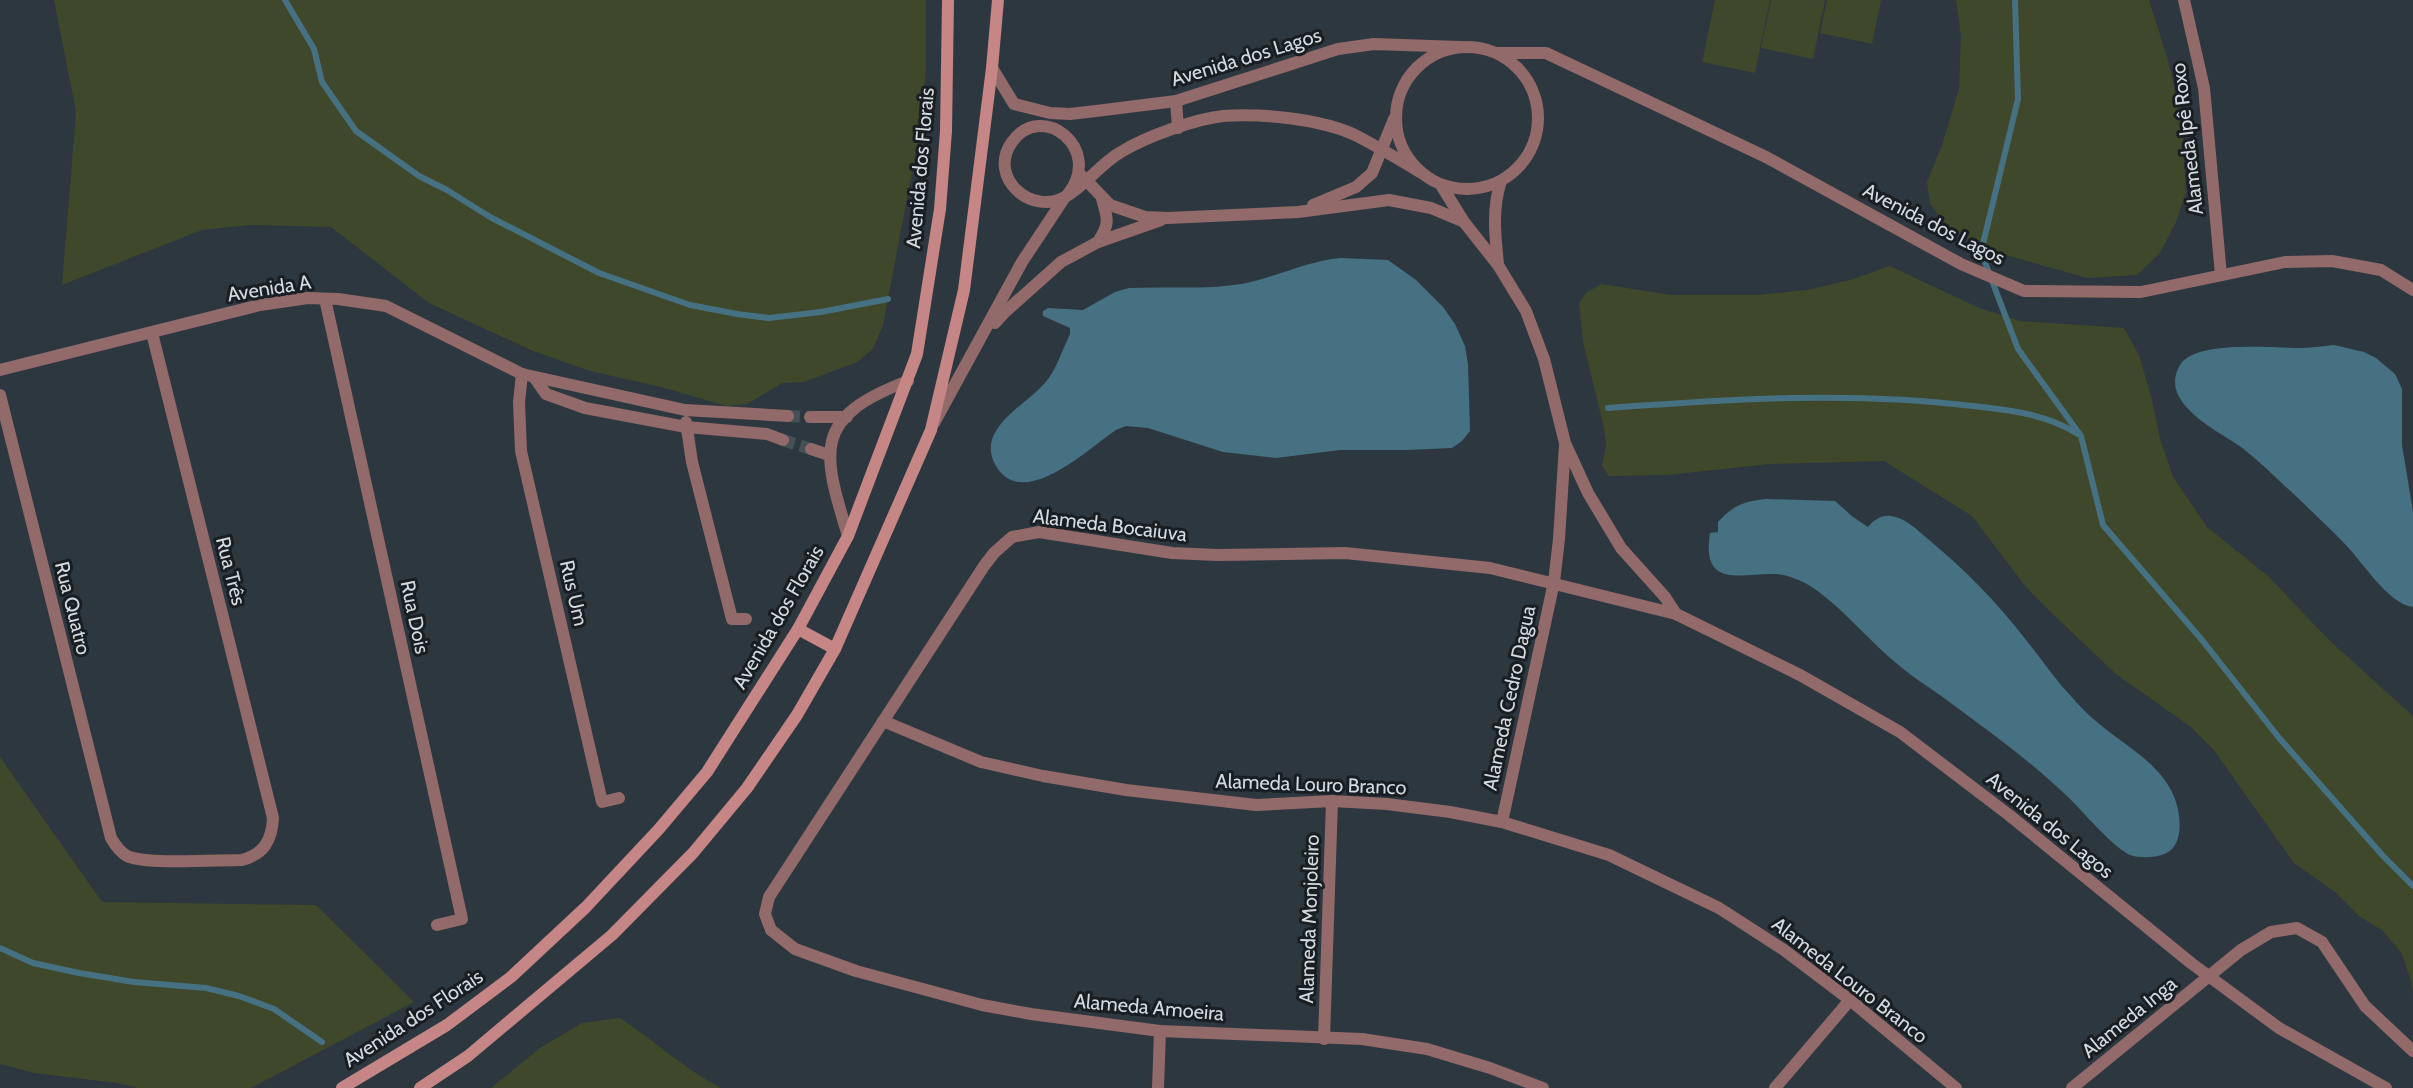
<svg xmlns="http://www.w3.org/2000/svg" width="2413" height="1088" font-family="Cabin,sans-serif">
<rect width="100%" height="100%" fill="#2d373f"/>
<!-- green -->
<g fill="#3f482b">
<path d="M54 0H926V72L918 140 883 325 873 349 857 362 804 382 782 383 747 404 726 406 665 388 590 371 533 351 429 303 331 227 250 225 202 230 62 285 76 112Z"/>
<path d="M1715 0H1770L1755 73 1702 62Z"/>
<path d="M1771 0H1825L1813 59 1761 48Z"/>
<path d="M1827 0H1881L1872 44 1820 33Z"/>
<path d="M1956 0H2149L2168 60 2182 124 2186 193 2176 222 2160 253 2137 275 2087 278 2006 255 1964 237 1943 221 1930 204 1927 182 1942 145 1959 89 1961 36Z"/>
<path d="M1890 266 1979 308 2020 321 2124 328 2139 355 2152 400 2160 439 2173 477 2207 527 2268 576 2329 640 2413 716V995L2412 985 2402 954 2383 931 2359 916 2335 892 2294 863 2213 749 2191 727 2116 674 2058 619 2026 587 1972 516 1884 461 1770 464 1667 475 1609 476 1602 466 1606 445 1604 428 1583 342 1579 303 1586 293 1601 284 1671 295H1757L1807 290 1850 280Z"/>
<path d="M0 757 102 902 316 905 414 1002 251 1088H139L117 1083 34 1073 0 1064Z"/>
<path d="M620 1018C655 1041 684 1069 721 1088H491L540 1048 582 1023Z"/>
</g>
<!-- water -->
<g fill="#467182">
<path d="M1341 258 1388 260 1416 280 1443 307 1455 324 1465 346 1468 364 1470 431 1462 441 1452 448 1406 450H1340L1276 458 1223 452 1148 428 1126 426 1116 430C1089 448 1023 512 996 466 989 454 989 442 996 431 1008 411 1030 400 1045 383 1057 369 1062 350 1070 334V328L1043 316V311L1048 308 1083 310 1115 292 1129 288C1166 286 1205 290 1241 284 1275 278 1306 261 1341 258Z"/>
<path d="M2334 345 2364 352 2376 358 2395 374 2402 389V445L2413 512V607C2388 604 2362 561 2344 543 2330 528 2314 514 2299 499 2280 482 2262 463 2241 447 2219 431 2157 403 2180 365 2195 340 2271 348 2298 348 2310 348 2322 346 2334 345Z"/>
<path d="M1767 499 1835 501 1853 517 1868 527C1874 520 1881 515 1891 516 1906 518 1917 530 1928 539 1964 569 1997 602 2026 640 2041 658 2054 678 2070 695 2078 704 2087 714 2097 722 2122 744 2156 760 2172 792 2179 806 2185 835 2172 849 2163 858 2142 859 2130 855 2111 846 2083 811 2067 796 2031 762 1992 733 1952 704 1934 690 1913 678 1895 662 1867 639 1837 601 1805 583 1797 579 1785 574 1774 574 1741 573 1701 589 1710 533L1718 532V522C1733 505 1745 501 1767 499Z"/>
</g>
<g fill="none" stroke-linecap="round" stroke-linejoin="round">
<!-- stream -->
<g stroke="#467182" stroke-width="6">
<path d="M285 0 314 49 322 82 356 131 419 176 447 190 490 217 599 273 690 305 737 314 769 318 821 312 888 299"/>
<path d="M2015 0 2018 99 1981 252 2018 349 2081 436 2103 525 2202 640 2280 739 2384 857 2413 886"/>
<path d="M1608 408C1729 399 1852 391 1973 406 2010 410 2046 414 2078 434"/>
<path d="M0 948 33 963 79 973 134 982 206 988 239 996 274 1009 322 1042"/>
</g>
<!-- street-tunnel -->
<g stroke="#465057" stroke-width="12" stroke-dasharray="12 6" stroke-linecap="butt">
<path d="M788 416 810 417"/>
<path d="M783 440 811 449"/>
</g>
<!-- street -->
<g stroke="#926a69" stroke-width="12">
<path d="M2184 0 2204 88 2221 275"/>
<circle cx="1467" cy="118" r="71"/>
<path d="M1497 53H1546L1766 157 1961 264 2024 291 2141 292 2285 262 2332 261 2381 270 2413 290"/>
<path d="M992 68 1014 104 1050 113 1070 114 1096 111 1176 101 1338 49 1374 44 1460 47"/>
<path d="M1176 101 1178 128"/>
<path d="M1082 176 1110 205 1145 217 1168 218 1298 212 1389 200 1431 208 1462 221"/>
<path d="M1441 185 1464 222 1498 265 1526 311 1544 359 1565 443 1588 493 1621 548 1665 597 1676 614 1800 675 1900 732 2009 815 2191 963 2279 1028 2386 1088"/>
<path d="M1068 194C1104 149 1042 100 1012 142 987 177 1031 216 1065 197 1085 186 1100 164 1121 152 1145 137 1195 119 1223 116 1261 113 1323 119 1357 136 1378 147 1400 160 1420 172"/>
<path d="M1313 205 1356 187 1372 173 1394 119"/>
<path d="M1098 242C1110 224 1108 219 1102 199"/>
<path d="M1498 264C1495 235 1492 208 1501 181"/>
<path d="M325 299 462 919 437 925"/>
<path d="M995 323 1005 312 1061 262 1098 242 1161 220"/>
<path d="M0 370 260 305 308 298 338 299 386 306 522 374 685 410 788 416"/>
<path d="M522 374 519 402 521 451 602 802 619 798"/>
<path d="M534 377 546 394 585 408 686 427 767 434 783 440"/>
<path d="M0 395 111 838C115 845 120 852 127 856 147 865 217 860 242 860 264 854 272 840 273 818L152 333"/>
<path d="M810 417H847"/>
<path d="M686 422 692 462 732 619H746"/>
<path d="M934 423 1022 262 1065 197"/>
<path d="M811 449 829 455"/>
<path d="M848 536C822 451 812 417 908 381"/>
<path d="M883 721 981 762 1043 776 1126 790 1256 805 1332 801 1387 804 1450 812 1502 822 1609 855 1719 908 1784 950 1850 1000 1956 1088"/>
<path d="M1502 822 1554 582 1559 539 1565 445"/>
<path d="M1324 1039 1332 801"/>
<path d="M1158 1088 1160 1031"/>
<path d="M1543 1088 1490 1068 1427 1049 1362 1039 1160 1031 1031 1014 982 1005 856 971 795 949 771 930 765 914 769 897 984 566 994 553 1012 537 1039 532 1172 553 1217 555 1345 553 1490 568 1676 614"/>
<path d="M1775 1088 1850 1000"/>
<path d="M2072 1088 2241 950 2271 932 2297 928 2322 942 2365 1006 2413 1051"/>
</g>
<!-- secondary -->
<g stroke="#c58685" stroke-width="12">
<path d="M798 629 835 649"/>
<path d="M342 1088 447 1025 511 977 586 907 659 829 707 772 798 629 848 536 917 354 940 209 946 131 948 0"/>
<path d="M420 1088 468 1056 612 935 693 853 747 788 797 715 835 649 931 430 964 290 992 68 998 0"/>
</g>
</g>
<g text-anchor="middle" dominant-baseline="central" stroke-width="6" stroke-linejoin="round" paint-order="stroke">
<!-- street labels -->
<g font-size="20" fill="#d4dbe0" stroke="#191e22">
<text transform="translate(1246 57) rotate(-17)">Avenida dos Lagos</text>
<text transform="translate(2187 139) rotate(-97)">Alameda Ipê Roxo</text>
<text transform="translate(920 168) rotate(-85)">Avenida dos Florais</text>
<text transform="translate(1934 224) rotate(27)">Avenida dos Lagos</text>
<text transform="translate(269 288) rotate(-9)">Avenida A</text>
<text transform="translate(1110 525) rotate(7)">Alameda Bocaiuva</text>
<text transform="translate(231 571) rotate(76)">Rua Três</text>
<text transform="translate(574 593) rotate(77)">Rus Um</text>
<text transform="translate(73 608) rotate(76)">Rua Quatro</text>
<text transform="translate(415 617) rotate(78)">Rua Dois</text>
<text transform="translate(778 617) rotate(-60)">Avenida dos Florais</text>
<text transform="translate(1509 698) rotate(-78)">Alameda Cedro Dagua</text>
<text transform="translate(1311 784) rotate(2)">Alameda Louro Branco</text>
<text transform="translate(2050 825) rotate(39)">Avenida dos Lagos</text>
<text transform="translate(1309 919) rotate(-88)">Alameda Monjoleiro</text>
<text transform="translate(1850 980) rotate(38)">Alameda Louro Branco</text>
<text transform="translate(1149 1007) rotate(5)">Alameda Amoeira</text>
<text transform="translate(2129 1017) rotate(-39)">Alameda Inga</text>
<text transform="translate(413 1018) rotate(-33)">Avenida dos Florais</text>
</g>
</g>
</svg>
